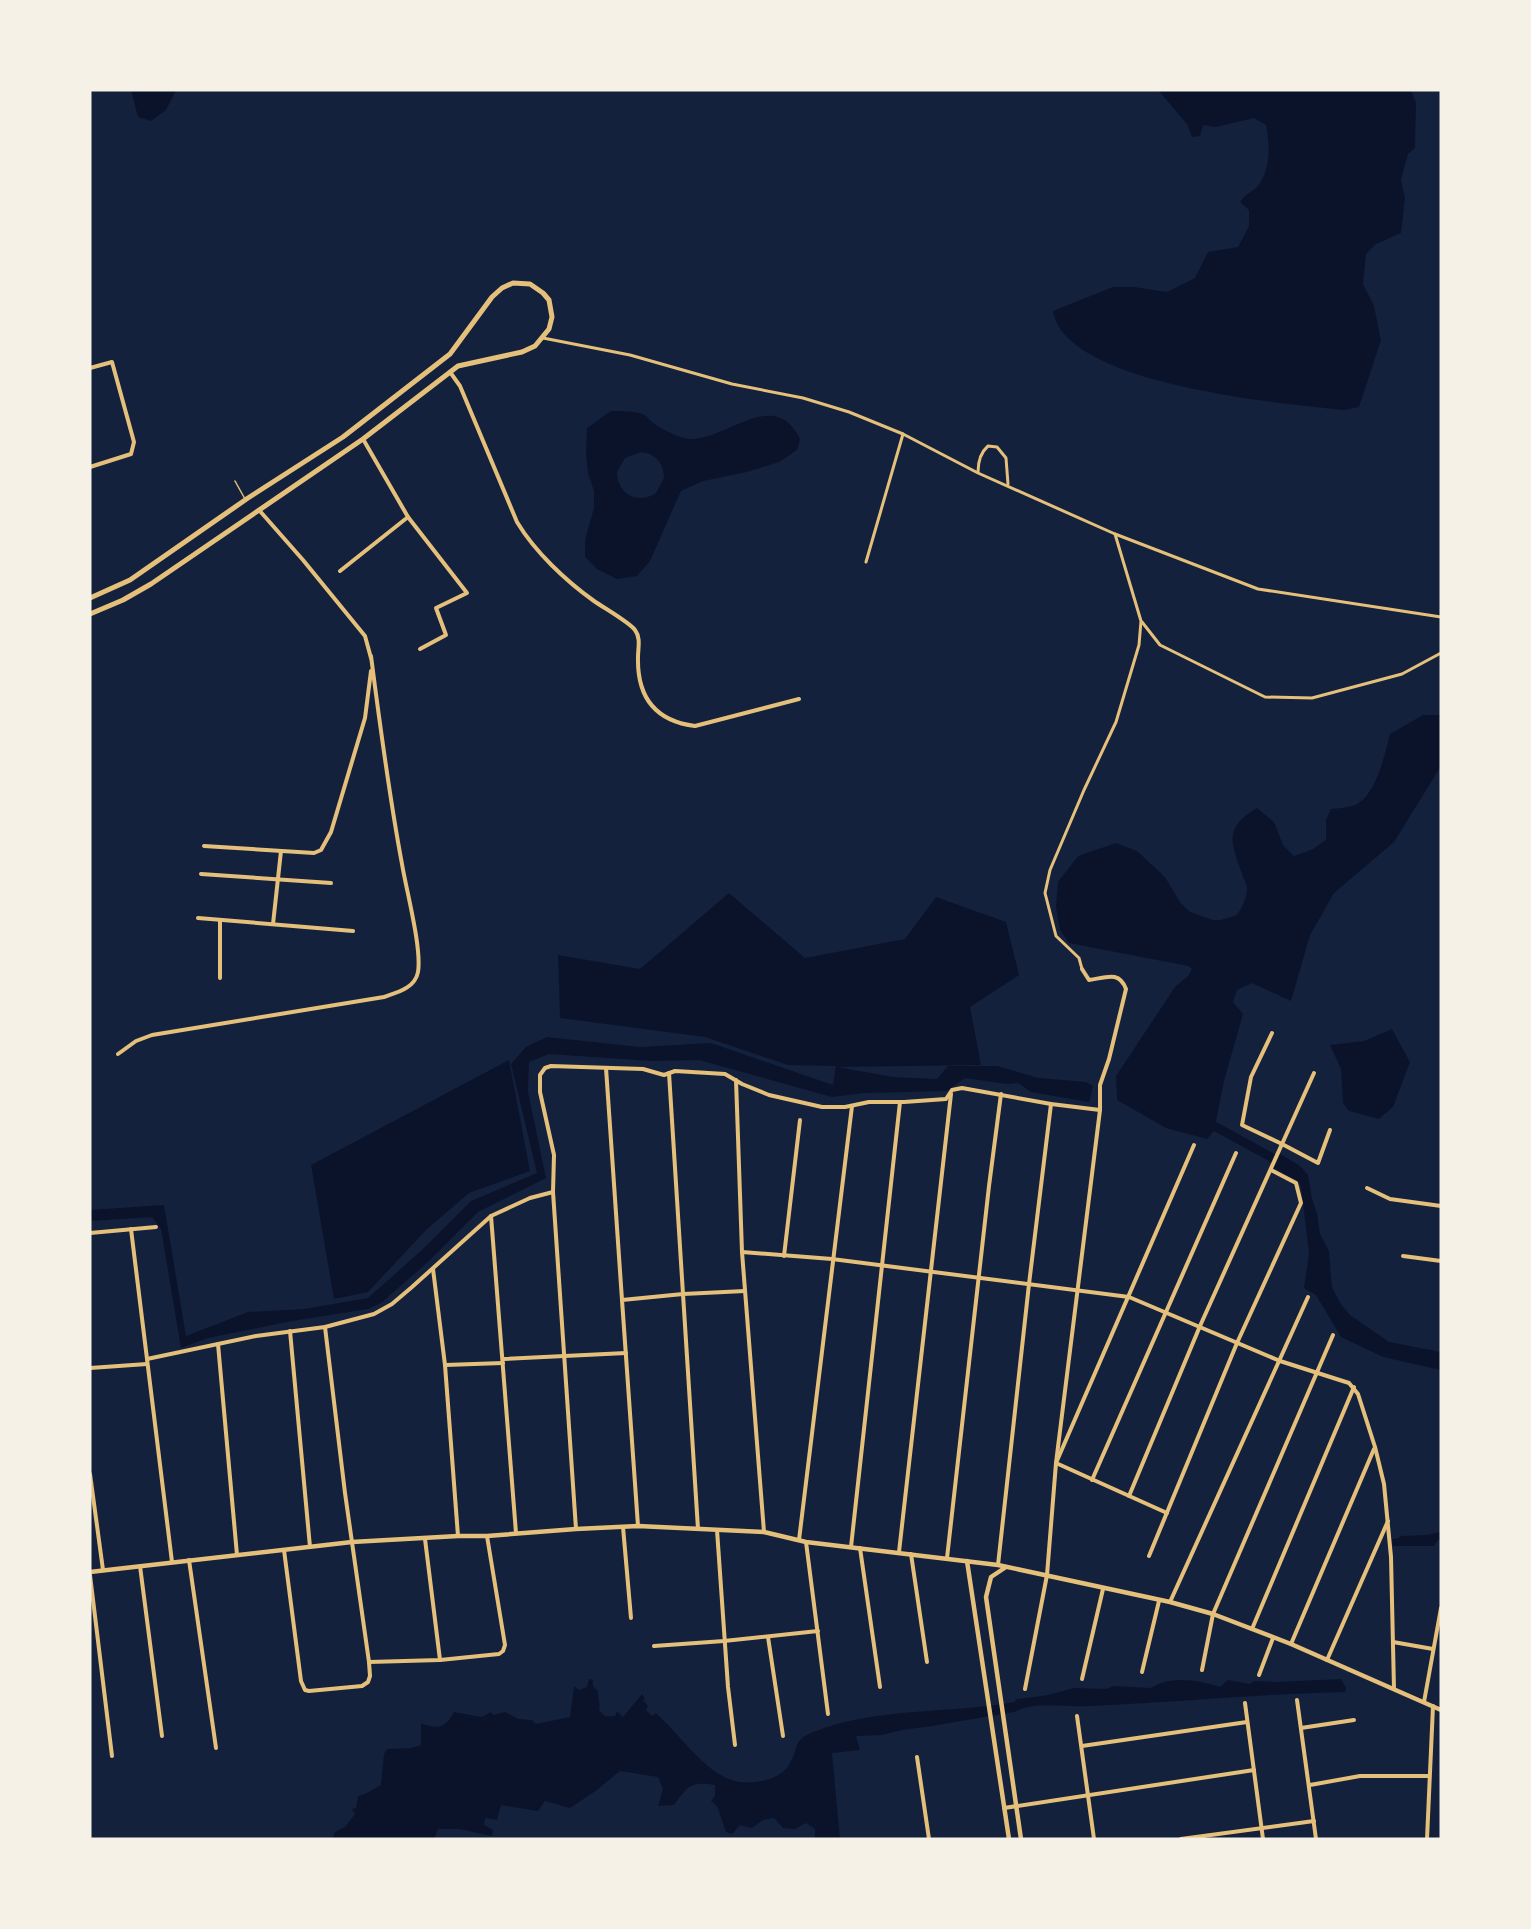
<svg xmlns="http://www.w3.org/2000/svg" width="1531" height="1929" font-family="Inter,sans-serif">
<rect width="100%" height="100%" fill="#14213d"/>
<!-- water -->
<g fill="#0b132b" fill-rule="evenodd">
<path d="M131 90H176L166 110 151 121 138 117Z"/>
<path d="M1158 90H1411L1416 103 1415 148 1408 154 1401 180 1405 198 1401 233 1376 244 1366 254 1363 284 1374 306 1381 340 1359 407 1345 410C1284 404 1064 385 1053 311L1113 287H1134L1167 292 1195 278 1208 252 1238 247 1249 226V210L1240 202C1245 194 1253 192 1258 186 1271 168 1270 145 1266 125L1254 118 1216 127 1203 125 1200 136 1192 137 1187 124Z"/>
<path d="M611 411C621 411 633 411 643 414 647 416 650 420 653 423 662 429 680 439 691 439 730 438 775 387 800 439L797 450 779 462 747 472 703 481 681 491 650 561 637 576 617 579 597 569 585 557V540L594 508V491L588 473 586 453 587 428ZM641 452C656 454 664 463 664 478L656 493C638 505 617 494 617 472L625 458Z"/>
<path d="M1423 715H1441V766L1394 842 1334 893 1310 935 1291 1001 1252 983 1237 990 1233 1002 1243 1014 1224 1081 1214 1131 1207 1139 1166 1128 1117 1100 1116 1076 1175 987 1188 976 1192 969 1188 966 1069 943 1060 930 1056 907 1058 882 1078 856 1116 843 1137 851 1165 877 1180 902 1190 912 1213 920H1221L1237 915C1242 907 1247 898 1247 889 1247 884 1243 877 1241 871 1230 841 1225 827 1257 808L1274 822 1283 845 1294 856 1313 849 1326 840V820L1331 809C1339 808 1347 808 1355 805 1376 796 1385 754 1390 734Z"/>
<path d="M729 893 805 958 905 939 936 897 1006 922 1019 975 970 1007 981 1065 837 1067 893 1077 937 1079 948 1066H997L1039 1078 1086 1082 1093 1086 1089 1102 1031 1092 1018 1083 1007 1084 965 1078 947 1091 864 1093 832 1097 699 1060 652 1061 549 1054 529 1062 528 1092 546 1178 478 1212 428 1262 381 1303 368 1309 292 1321 208 1338 181 1348 161 1229 152 1217 90 1221V1210L164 1205 186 1336 248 1312 304 1309 368 1298 423 1249 471 1201 537 1173 511 1064 526 1047 547 1037 640 1047 711 1043 833 1085 836 1066 788 1065 705 1037 560 1018 558 955 640 969Z"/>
<path d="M1392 1029 1410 1062 1393 1107 1379 1119 1349 1111 1343 1103 1341 1069 1330 1045 1364 1041Z"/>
<path d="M509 1060 530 1171 469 1193 426 1230 368 1292 334 1299 311 1165Z"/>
<path d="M1279 1153 1300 1166 1308 1175 1312 1199 1317 1213 1320 1234 1329 1251 1332 1288 1341 1304 1350 1315 1389 1342 1441 1352V1370L1383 1357 1341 1337 1316 1295 1304 1288 1309 1254 1301 1186 1298 1181 1272 1167Z"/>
<path d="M1441 1532V1540H1438L1434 1546H1393L1392 1539 1399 1538 1400 1536 1426 1535Z"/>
<path d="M589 1679 593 1680V1686L598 1691C597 1698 601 1701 599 1710L605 1716H615L617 1711 623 1717 642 1694 645 1699 643 1700 648 1706 646 1710 652 1716 656 1713 659 1716C681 1736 708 1777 739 1782 756 1784 779 1780 789 1765 800 1747 791 1740 816 1731 879 1707 949 1714 1015 1702L1016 1699H1019L1048 1695 1074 1688 1106 1689 1114 1686 1151 1688C1170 1675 1200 1680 1220 1687L1228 1680 1250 1684 1254 1681 1276 1682 1341 1679 1346 1688 1345 1692C1260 1694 1176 1702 1092 1706 1067 1708 1037 1700 1014 1712L932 1726 902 1730 882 1735 856 1736 860 1750 832 1753 840 1839H815V1829L806 1823 795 1829 783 1828 774 1818 763 1820 752 1828 740 1825 732 1834 726 1832 717 1806 711 1801 715 1796V1785C690 1781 688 1786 674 1805L658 1806 663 1789 658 1777 620 1771 597 1790 570 1808 545 1801 538 1811 501 1805 497 1820 485 1818 484 1825 493 1830 492 1836 460 1829H438L434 1839H332L335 1832 345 1827 355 1814 352 1809 356 1808 358 1796 365 1794 381 1785 384 1754 387 1749 411 1748 421 1745V1723C437 1730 446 1728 454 1712L482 1717 491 1712 493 1715 505 1712 518 1719 532 1720 536 1724 570 1717 574 1686 579 1690 587 1687Z"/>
</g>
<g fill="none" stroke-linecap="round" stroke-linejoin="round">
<!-- canal -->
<path stroke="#0b132b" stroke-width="9" d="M1205 1121 1282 1163"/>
<!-- service -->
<path stroke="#e5c07b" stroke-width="1.5" d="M235 481 245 499"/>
<!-- pedestrian -->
<g stroke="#e5c07b" stroke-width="3">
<path d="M543 338 630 355 732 384 803 398 849 412 903 434 978 473 1115 534 1258 589 1441 617"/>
<path d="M978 472C978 462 980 453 988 446L997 447 1006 458 1008 484"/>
<path d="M866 562 903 434"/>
<path d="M1142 622 1160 645 1265 697 1312 698 1402 674 1441 653"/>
<path d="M1082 969 1079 958 1056 936 1045 893 1050 870 1084 790 1116 722 1139 645 1141 621 1115 534"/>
</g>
<!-- minor -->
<g stroke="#e5c07b" stroke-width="4">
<path d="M90 368 112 362 134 442 131 454 90 467"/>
<path d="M450 372 460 386 517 522C535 552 566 581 594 601 604 608 629 622 635 630 641 638 638 648 638 657 637 697 655 721 695 726L799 699"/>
<path d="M259 510 303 560 365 636 371 658"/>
<path d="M408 517 467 593 436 608 446 635 420 649"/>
<path d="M340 571 408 517 363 439"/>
<path d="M204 846 314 853 321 850 331 832 365 718 371 671"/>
<path d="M201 874 331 883"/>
<path d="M198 918 353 931"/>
<path d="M273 924 281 851"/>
<path d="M220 978V920"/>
<path d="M118 1054 136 1041 152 1035 384 997C398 992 415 988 418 972 422 948 406 889 402 864 389 795 380 726 371 656"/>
<path d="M606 1068 622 1300"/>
<path d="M1314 1073 1282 1144 1318 1163 1330 1130"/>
<path d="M736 1080 742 1252 764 1532"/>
<path d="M1367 1188 1390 1199 1441 1206"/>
<path d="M553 1192 576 1529"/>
<path d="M491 1216 516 1533"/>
<path d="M131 1229 172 1562"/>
<path d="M90 1233 156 1227"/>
<path d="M742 1252 832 1259 1129 1297 1280 1361 1349 1383 1358 1394 1375 1447 1384 1484 1391 1557 1394 1689"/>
<path d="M784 1256 800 1120"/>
<path d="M1403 1256 1441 1261"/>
<path d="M433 1269 445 1365 458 1536"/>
<path d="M290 1331 310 1547"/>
<path d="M218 1344 237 1555"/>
<path d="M147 1359 256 1336 325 1327 374 1314 392 1304 412 1287 491 1216 530 1198 553 1192 554 1155 540 1092V1075L545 1068 551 1066 643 1069 664 1075 675 1071 725 1074 742 1084 769 1095 822 1107H845L869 1102H904L946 1099 952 1090 962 1088 1051 1104 1100 1110"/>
<path d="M503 1359 626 1353"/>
<path d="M445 1365 503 1363"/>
<path d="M90 1368 147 1364"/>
<path d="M90 1474 103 1570"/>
<path d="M1092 1480 1236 1153"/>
<path d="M1129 1496 1200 1326 1282 1144 1242 1125 1251 1077 1272 1033"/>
<path d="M1167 1513 1056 1463 1194 1145"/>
<path d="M638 1526 622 1300 683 1294 669 1073"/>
<path d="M623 1527 631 1618"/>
<path d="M698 1529 683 1294 745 1291"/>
<path d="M717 1530 728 1687 735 1745"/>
<path d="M425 1539 440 1660"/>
<path d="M799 1540 852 1106"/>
<path d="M806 1542 828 1714"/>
<path d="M851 1547 900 1102"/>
<path d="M860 1548 880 1687"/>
<path d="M284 1550 301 1681 305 1690 309 1691 362 1686 368 1682 370 1676 369 1662 345 1493 325 1327"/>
<path d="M899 1552 951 1094"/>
<path d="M911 1554 927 1662"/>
<path d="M1149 1556 1237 1343 1301 1203 1296 1183 1271 1170"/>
<path d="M947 1558 989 1186 1001 1094"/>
<path d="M189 1560 216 1748"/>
<path d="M998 1565 1029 1284 1051 1104"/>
<path d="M140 1566 162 1736"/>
<path d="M90 1575 112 1756"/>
<path d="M1170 1602 1308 1297"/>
<path d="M1252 1629 1354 1387"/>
<path d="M768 1637 783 1736"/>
<path d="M1393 1642 1433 1649"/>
<path d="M1291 1644 1374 1449"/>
<path d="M654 1646 724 1641 818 1631"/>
<path d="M1327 1660 1388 1521"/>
<path d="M369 1662 440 1660 499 1654 503 1651 505 1645 487 1536"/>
<path d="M1202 1670 1213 1614 1333 1335"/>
<path d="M1142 1672 1159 1601"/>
<path d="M1259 1675 1273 1638"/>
<path d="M1082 1679 1103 1589"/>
<path d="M1025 1689 1047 1575 1056 1463 1100 1110V1085L1109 1059 1126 989C1119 970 1105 978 1089 980L1082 969"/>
<path d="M1297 1700 1316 1839"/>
<path d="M1424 1702 1441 1608"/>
<path d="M1245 1703 1263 1839"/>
<path d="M1077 1716 1094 1839"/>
<path d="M1301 1728 1354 1720"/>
<path d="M1082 1746 1247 1722"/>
<path d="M917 1757 929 1839"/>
<path d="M1310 1785 1360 1776H1429"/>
<path d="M1004 1808 1254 1770"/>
<path d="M1181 1839 1314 1821"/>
<path d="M1427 1839 1433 1706"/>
</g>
<!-- tertiary -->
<g stroke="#e5c07b" stroke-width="4.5">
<path d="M967 1561 1009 1839"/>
<path d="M1006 1567 991 1577 986 1597 1021 1839"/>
<path d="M90 1572 352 1542 458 1536H487L576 1529 638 1526 764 1532 806 1542 998 1565 1170 1602 1213 1614 1291 1644 1441 1710"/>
</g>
<!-- secondary -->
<path stroke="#e5c07b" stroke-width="5" d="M90 598 130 580 248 498 343 437 450 354 492 297 502 288 513 283 530 284 543 293 549 300 552 317 549 329 535 346 522 352 458 366 363 439 151 584 123 600 90 614"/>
</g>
<!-- border -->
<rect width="1531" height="1929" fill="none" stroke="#f6f1e7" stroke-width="183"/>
</svg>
